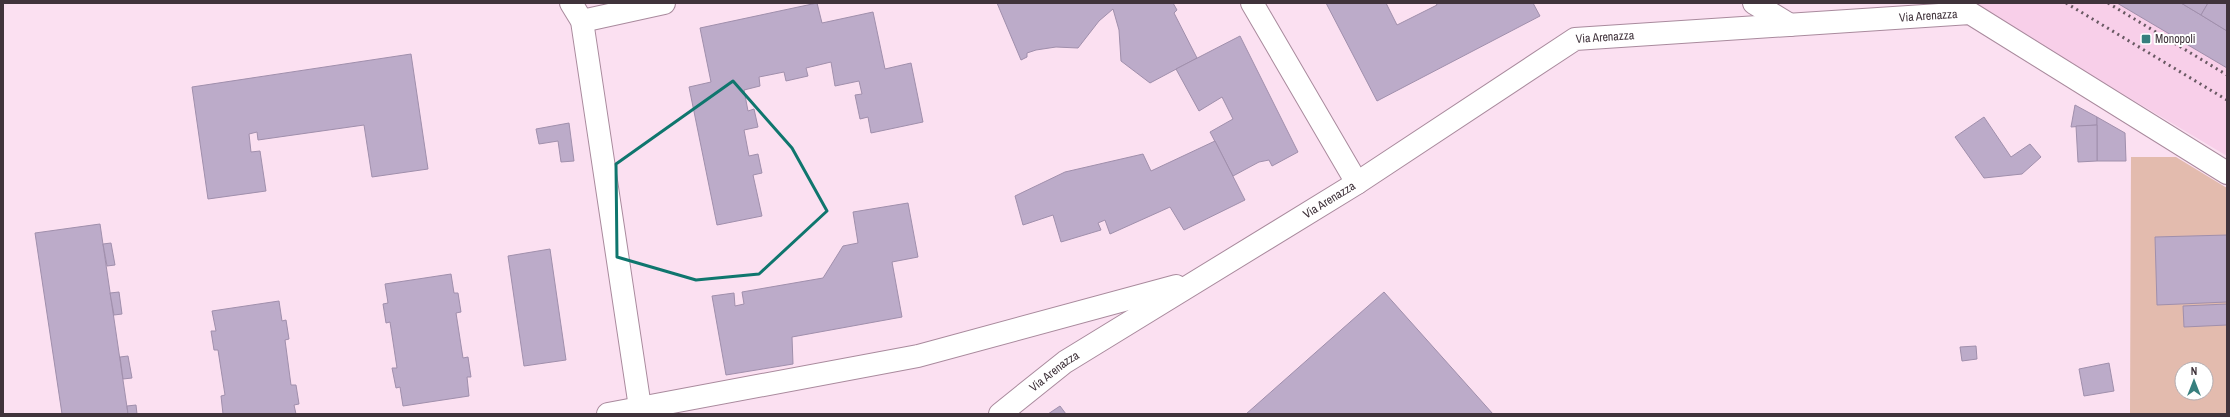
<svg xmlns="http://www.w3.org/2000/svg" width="2230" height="417" font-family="'Archivo Narrow',sans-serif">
<rect width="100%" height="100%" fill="#fbe0f1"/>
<!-- built -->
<path fill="#f8cfe9" d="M1970 3H2227V156Z"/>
<!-- green -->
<path fill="#e3bbae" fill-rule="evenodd" d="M2131 157H2176L2227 188V414H2130ZM2182 369H2206V393H2182Z"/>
<!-- building -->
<g fill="#bcabc9" stroke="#a08fac">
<path d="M817 3 822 23 873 12 885 69 911 63 923 122 871 133 868 117 860 119 855 95 862 94 859 81 835 86 831 62 806 68 808 76 786 81 784 72 759 77 760 86 744 90 748 111 754 109 758 127 744 130 749 156 758 154 762 173 753 175 762 216 717 225 689 87 711 82 700 28Z"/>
<path d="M997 3H1173L1177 10 1174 13 1197 58 1150 83 1121 61 1119 30 1113 9 1099 21 1078 48 1056 47 1036 50 1027 53V57L1021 60Z"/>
<path d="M1326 3H1386L1397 25 1437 5 1436 3H1533L1540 16 1377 101Z"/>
<path d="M2117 3H2181L2201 15 2227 31V68Z"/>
<path d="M2181 3H2208L2201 15Z"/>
<path d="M2208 3H2227V31L2201 15Z"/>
<path d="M1240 36 1298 152 1272 166 1269 160 1259 162 1233 176 1210 132 1233 119 1222 97 1199 111 1176 69Z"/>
<path d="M411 54 428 169 372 177 364 125 258 140 257 132 249 134 251 152 260 151 266 191 208 199 192 87Z"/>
<path d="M2075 105 2097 117V125L2071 127Z"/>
<path d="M1984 117 2011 157 2030 144 2041 157 2022 174 1984 178 1955 137Z"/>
<path d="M2097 117 2125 133 2126 161H2097Z"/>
<path d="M569 123 574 161 561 162 558 141 539 144 536 129Z"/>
<path d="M2097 125V161L2078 162 2076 126Z"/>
<path d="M1215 141 1245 200 1184 230 1170 207 1110 234 1105 220 1098 223 1101 230 1061 242 1053 215 1023 225 1015 196 1065 172 1143 154 1151 171Z"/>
<path d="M908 203 918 257 892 262 902 317 792 337 793 364 726 375 712 296 734 293 735 306 744 304 742 292 823 278 843 246 858 243 853 212Z"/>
<path d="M100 224 128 414H62L35 233Z"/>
<path d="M2227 235V302L2157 305 2155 237Z"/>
<path d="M111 243 115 265 107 266 103 244Z"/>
<path d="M550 249 566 360 524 366 508 256Z"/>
<path d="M451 274 454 293H458L461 312 456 313 463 358 468 357 471 377H467L469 396 403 406 400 387 396 388 392 368H397L390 322 386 323 383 304 388 303 385 284Z"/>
<path d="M119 292 122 314 114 315 110 293Z"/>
<path d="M1384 292 1493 414H1246Z"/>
<path d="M279 301 282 321 286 320 289 339 285 340 291 385H296L299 404 294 405 296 414H223L221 396 225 395 218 350H214L211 331H216L212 311Z"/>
<path d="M2227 304V325L2184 327 2183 306Z"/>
<path d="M1976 346 1977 359 1962 361 1960 347Z"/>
<path d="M128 356 132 378 123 379 120 357Z"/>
<path d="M2109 363 2114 391 2084 396 2079 369Z"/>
<path d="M136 405 137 414H128L127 406Z"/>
<path d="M1060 406 1066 414H1048Z"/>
</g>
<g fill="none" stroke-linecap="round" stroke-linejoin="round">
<!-- minor casing -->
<g stroke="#a98a9d" stroke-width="24">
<g id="minor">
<path d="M571 3 582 21 641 414"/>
<path d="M1252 3 1357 183"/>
<path d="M1754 3 1790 25"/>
<path d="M582 21 664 3"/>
<path d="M608 414 918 356 1176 286"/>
<path id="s1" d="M1000 414 1065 362 1357 183 1575 39 1970 13 2227 173"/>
</g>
</g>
<!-- minor -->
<use href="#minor" stroke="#fff" stroke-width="22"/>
<!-- rail -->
<g stroke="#695963" stroke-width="3" stroke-dasharray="2 4" stroke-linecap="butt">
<path d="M2066 3 2227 100"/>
<path d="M2108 3 2227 75"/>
</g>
</g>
<!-- marked area -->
<path fill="none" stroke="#0f766e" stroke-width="3" stroke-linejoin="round" d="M733 81 792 148 827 211 759 274 696 280 617 257 616 164Z"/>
<!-- markers -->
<rect fill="#377f7e" stroke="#fff" stroke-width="1.5" x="2141" y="34" width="10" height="10" rx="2"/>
<g text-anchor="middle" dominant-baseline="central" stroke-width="4" stroke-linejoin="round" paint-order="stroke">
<!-- street labels -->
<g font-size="12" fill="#40333b" stroke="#fff">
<text stroke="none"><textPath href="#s1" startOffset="1041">Via Arenazza</textPath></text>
<text stroke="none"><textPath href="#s1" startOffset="717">Via Arenazza</textPath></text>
<text stroke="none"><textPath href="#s1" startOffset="393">Via Arenazza</textPath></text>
<text stroke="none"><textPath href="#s1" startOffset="69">Via Arenazza</textPath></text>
</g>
<!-- poi labels -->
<g font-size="12" fill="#40333b" stroke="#fff" text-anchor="start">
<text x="2155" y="39">Monopoli</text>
</g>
</g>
<!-- border -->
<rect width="2230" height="417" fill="none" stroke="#40333b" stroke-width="8"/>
<!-- north arrow -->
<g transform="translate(2194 381)"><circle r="19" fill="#ffffff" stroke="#b3adb1"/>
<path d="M0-3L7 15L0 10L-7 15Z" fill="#377f7e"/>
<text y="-6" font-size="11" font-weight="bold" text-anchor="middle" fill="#40333b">N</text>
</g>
</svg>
